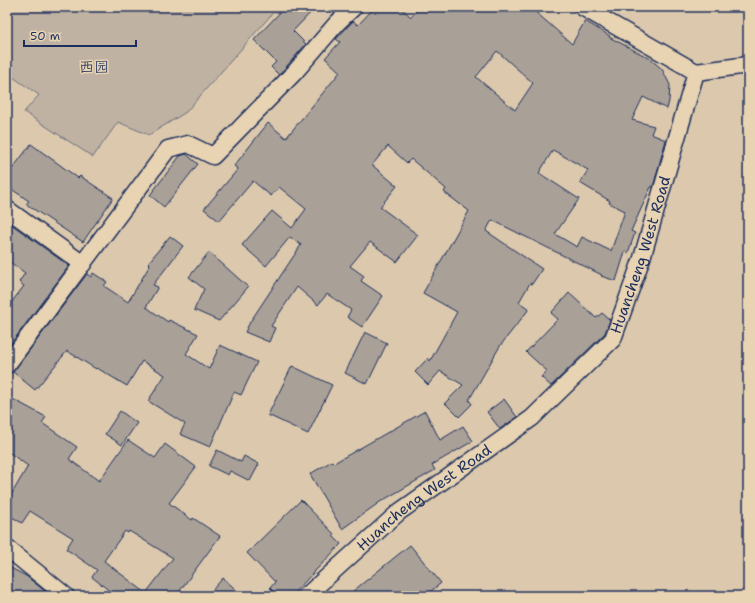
<svg xmlns="http://www.w3.org/2000/svg" width="755" height="603" font-family="'Shantell Sans','LXGW WenKai TC',sans-serif">
<rect width="100%" height="100%" fill="#dcc9ad"/>
<filter id="ink" filterUnits="userSpaceOnUse"><feTurbulence type="fractalNoise" baseFrequency=".025" numOctaves="2"/><feDisplacementMap in="SourceGraphic" scale="8" xChannelSelector="R" yChannelSelector="G"/><feConvolveMatrix kernelMatrix="1 2 1 2 8 2 1 2 1" color-interpolation-filters="sRGB"/></filter>
<g filter="url(#ink)">
<!-- green -->
<path fill="#bfb2a2" stroke="#6d7080" d="M7 7H278L186 112 149 135 118 122 93 157 24 112 39 95 7 73Z"/>
<!-- building -->
<g fill="#a9a098" stroke="#1b2f5e" fill-rule="evenodd">
<path d="M285 7H316L293 31 306 44 279 75 271 67 276 62 254 40Z"/>
<path d="M375 7H400L411 17 420 7H530L572 44 585 21 610 36 609 37 649 58 662 69 670 85 669 101 667 109 643 97 632 120 654 126 651 134 666 140 653 187H651L631 231 635 233 628 253 625 252 616 281 601 276 602 275 492 220 486 231 542 269 532 284 530 283 519 302 529 309 500 346 469 400 472 404 459 417 445 403 463 385 440 371 428 385 415 372 428 358 430 361 457 312 423 293 469 211 444 192 446 189 411 159 407 163 388 146 372 165 397 186 380 207 418 235 397 262 370 242 350 266 364 276 361 281 383 296 362 327 347 317 351 310 327 294 318 305 297 287 271 326 275 328 269 342 245 332 250 322 301 245 290 237 266 266 242 245 272 211 292 228 306 209 279 187 271 196 253 181 219 221 204 209 238 169 234 166 268 123 286 138 340 72 325 58 340 42 336 39 338 37 353 21 358 25ZM497 51 533 83 515 110 476 77ZM553 150 588 170 580 183 610 201 609 203 625 211 611 251 582 237 577 247 555 234 579 199 539 173Z"/>
<path d="M31 144 78 178 80 176 113 198 83 242 26 204 29 201 7 186V163L13 168Z"/>
<path d="M186 154 198 164 164 207 150 195 180 156Z"/>
<path d="M7 221 69 266 7 349V308L24 286 19 282 25 273 7 260Z"/>
<path d="M170 236 183 246 153 285 158 287 146 307 168 322 169 320 198 334 186 354 209 369 220 345 257 362 241 395 234 392 210 447 180 434 185 424 148 401 165 375 142 361 127 386 97 368 96 369 67 351 35 390 13 372 87 274 91 277 93 273 107 282 104 286 128 302 150 265 148 263Z"/>
<path d="M209 252 248 287 219 321 194 310 204 289 189 277Z"/>
<path d="M569 293 596 318 602 313 610 320 605 333 551 386 541 377 547 371 526 352 558 319 551 313Z"/>
<path d="M365 332 387 343 367 384 345 373Z"/>
<path d="M292 366 332 385 308 434 268 415Z"/>
<path d="M7 396 46 417 42 423 77 447 69 459 99 481 128 440 155 458 165 444 196 467 169 503 192 520 193 518 220 536 176 596H116L92 577 97 570 66 549 73 538 30 511 22 523 7 514V502L28 466 7 451ZM125 531 128 533 129 531 173 558 146 593 104 561Z"/>
<path d="M504 399 517 417 500 429 487 412Z"/>
<path d="M120 411 137 423 122 445 105 434Z"/>
<path d="M425 411 440 440 463 426 473 441 432 465 435 470 380 502 342 529 310 474 332 461 334 463Z"/>
<path d="M217 450 241 462 244 456 259 464 250 481 230 471 228 475 209 466Z"/>
<path d="M301 500 335 535 333 536 341 544 291 596H278L270 588 275 582 247 553Z"/>
<path d="M410 545 441 583 425 596H347Z"/>
<path d="M7 566 26 576 46 592 44 596H13L7 593Z"/>
<path d="M223 578 243 596H207Z"/>
</g>
<g fill="none" stroke-linecap="round" stroke-linejoin="round">
<!-- minor casing -->
<g stroke="#1b2f5e" stroke-width="19">
<g id="minor">
<path d="M582 7 696 72"/>
<path d="M696 72 748 65"/>
<path d="M7 209 83 264"/>
<path d="M7 365 168 149 188 144 213 156 294 73 337 23 354 7"/>
<path d="M7 548 66 596"/>
<path id="s1" d="M306 596 399 512 532 418 613 339 642 258 696 72"/>
</g>
</g>
<!-- minor -->
<use href="#minor" stroke="#e8d3b2" stroke-width="16"/>
</g>
</g>
<g text-anchor="middle" dominant-baseline="central" stroke-width="3" stroke-linejoin="round" paint-order="stroke">
<!-- park labels -->
<g font-size="15" fill="#344368" stroke="#e8d3b2">
<text x="94" y="67">西园</text>
</g>
<!-- street labels -->
<g font-size="15" fill="#1b2f5e" stroke="#e8d3b2">
<text stroke="none"><textPath href="#s1" startOffset="490">Huancheng West Road</textPath></text>
<text stroke="none"><textPath href="#s1" startOffset="154">Huancheng West Road</textPath></text>
</g>
</g>
<!-- margin -->
<rect width="755" height="603" fill="none" stroke="#e8d3b2" stroke-width="24"/>
<rect x="12" y="12" width="731" height="579" fill="none" stroke="#1b2f5e" stroke-width="1.5" filter="url(#ink)"/>
<!-- scale -->
<path d="M24 40v6h112v-6" fill="none" stroke="#1b2f5e" stroke-width="2"/>
<text x="30" y="40" font-size="12" fill="#1b2f5e" stroke="#e8d3b2" stroke-width="3" paint-order="stroke">50 m</text>
</svg>
